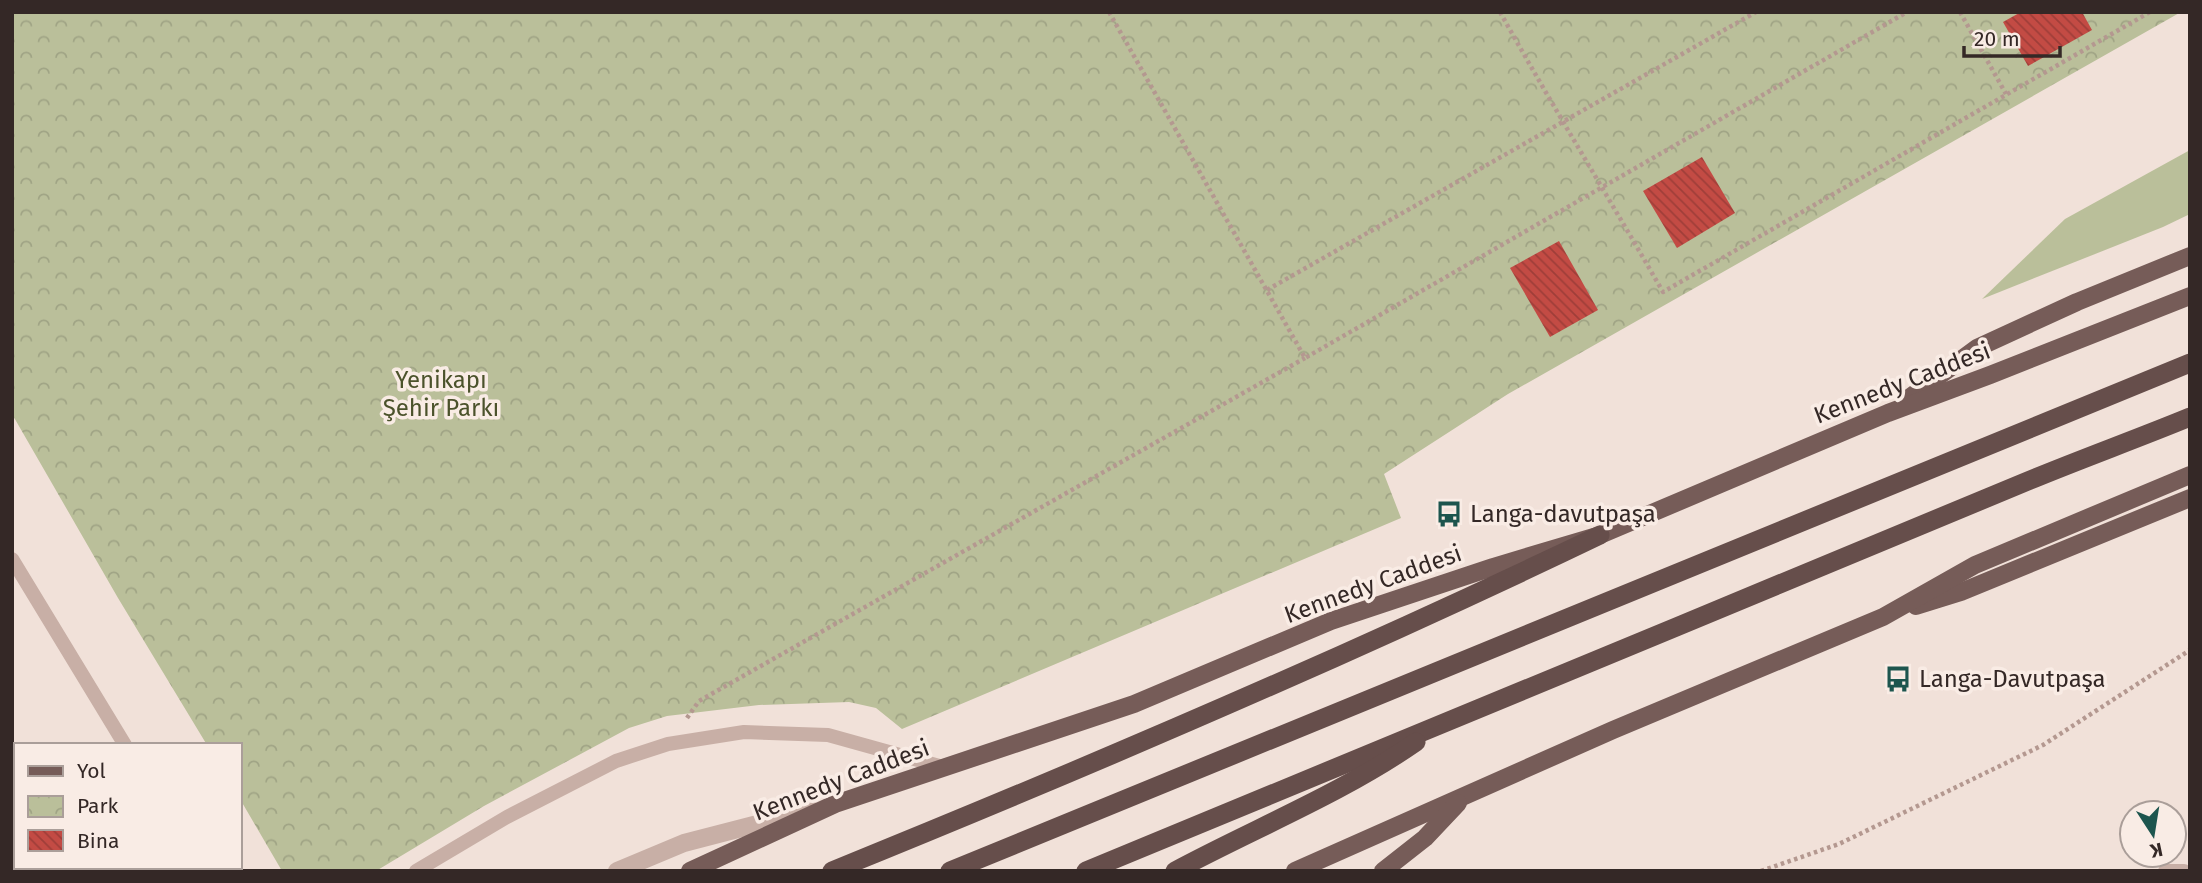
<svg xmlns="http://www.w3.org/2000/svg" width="2202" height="883" font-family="'Fira Sans',sans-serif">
<defs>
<pattern id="park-crowns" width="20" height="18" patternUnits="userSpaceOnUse" patternTransform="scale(1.75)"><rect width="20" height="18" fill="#babf9a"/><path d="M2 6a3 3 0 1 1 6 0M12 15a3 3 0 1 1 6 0" fill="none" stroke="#a0a485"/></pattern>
<pattern id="building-back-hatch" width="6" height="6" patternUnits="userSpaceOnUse" patternTransform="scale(1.75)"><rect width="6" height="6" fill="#c34b44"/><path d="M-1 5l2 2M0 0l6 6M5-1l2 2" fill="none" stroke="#9f3e39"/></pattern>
</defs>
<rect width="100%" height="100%" fill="#f1e1d9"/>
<!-- green -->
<path fill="#babf9a" d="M2190 150V214L2163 227 1982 299 2065 219Z"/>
<!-- park -->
<path fill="url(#park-crowns)" d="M12 12H2181L1508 394 1384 474 1401 518 902 729 876 708 849 702 759 705 667 716 629 728 484 806 376 871H282L240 799V745H207L118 598 12 414Z"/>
<!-- building -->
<g fill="url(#building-back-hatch)">
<path d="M2021 12H2082L2092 30 2028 66 2003 22Z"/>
<path d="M1702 157 1735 213 1677 248 1643 191Z"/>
<path d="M1559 241 1598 310 1550 337 1510 268Z"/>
</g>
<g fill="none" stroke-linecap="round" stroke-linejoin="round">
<!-- path -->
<g stroke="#b49890" stroke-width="4.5" stroke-dasharray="3.5 3.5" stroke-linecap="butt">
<path d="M1109 12 1305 358 1907 12"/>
<path d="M1500 12C1553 107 1609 198 1663 292L2150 12"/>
<path d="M1960 12 2006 94"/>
<path d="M1267 290 1756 12"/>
<path d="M687 718 699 701 1305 358"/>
<path d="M1761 871 1839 844 2043 745 2190 650"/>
</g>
<!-- service -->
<g stroke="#c8afa6" stroke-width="14">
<path d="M12 559 125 745"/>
<path d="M200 867 202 871"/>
<path d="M416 871 507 817 616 761 668 744 744 732 828 735 943 767"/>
<path d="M2165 871H2184"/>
</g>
<!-- minor -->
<path stroke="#c8afa6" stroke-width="18" d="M617 871 684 843 811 810"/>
<!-- primary -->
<g stroke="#765c58" stroke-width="18">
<path d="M1905 401 1977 348 2077 302 2190 256"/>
<path d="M1916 606 1961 592 2190 498"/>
<path d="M690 871 835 804 1134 704 1331 621 1493 567 1600 535 1888 413 1990 375 2190 296"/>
<path d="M1295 871 1613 730 1883 617 1975 565 2190 475"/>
<path d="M1383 871 1425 838 1458 803"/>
</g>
<!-- trunk -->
<g stroke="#664e4b" stroke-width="19">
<path d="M832 871C1091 766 1348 656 1600 535"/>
<path d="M950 871 2190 363"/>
<path d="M1086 871C1398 742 1711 613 2023 483 2078 460 2134 440 2190 417"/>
<path d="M1175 871C1255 828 1341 794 1416 742"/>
</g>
</g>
<!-- icons -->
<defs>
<g id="bus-bare" transform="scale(2.1)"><path d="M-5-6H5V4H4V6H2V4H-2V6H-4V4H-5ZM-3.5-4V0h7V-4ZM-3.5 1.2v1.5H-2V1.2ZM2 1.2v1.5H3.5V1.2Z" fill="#1d554e" stroke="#f9ece5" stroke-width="2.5" paint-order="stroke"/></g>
</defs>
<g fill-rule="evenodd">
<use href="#bus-bare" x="1449" y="514"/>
<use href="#bus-bare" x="1898" y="679"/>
</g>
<g text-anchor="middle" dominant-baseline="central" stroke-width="7" stroke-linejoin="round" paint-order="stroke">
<!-- park labels -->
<g font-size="24" fill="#4b522b" stroke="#f9ece5">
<text x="441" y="380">Yenikapı<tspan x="441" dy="28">Şehir Parkı</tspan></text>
</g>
<!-- street labels -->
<g font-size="24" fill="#342826" stroke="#f9ece5">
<text transform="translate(1902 383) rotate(-21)">Kennedy Caddesi</text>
<text transform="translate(1373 584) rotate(-20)">Kennedy Caddesi</text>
<text transform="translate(841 780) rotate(-21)">Kennedy Caddesi</text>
</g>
<!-- poi labels -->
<g font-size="24" fill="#342826" stroke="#f9ece5" text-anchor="start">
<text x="1470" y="514">Langa-davutpaşa</text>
<text x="1919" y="679">Langa-Davutpaşa</text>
</g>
</g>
<!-- border -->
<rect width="2202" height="883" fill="none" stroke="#342826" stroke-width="28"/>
<!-- legend -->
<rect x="14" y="743" width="228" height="126" fill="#f9ece5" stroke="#aa9e99" stroke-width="2"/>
<rect x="28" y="766" width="35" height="10" fill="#765c58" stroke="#aa9e99" stroke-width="2"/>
<text x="77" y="778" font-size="21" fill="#342826">Yol</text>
<rect x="28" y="796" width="35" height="21" fill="url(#park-crowns)" stroke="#aa9e99" stroke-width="2"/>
<text x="77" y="813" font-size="21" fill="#342826">Park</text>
<rect x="28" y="830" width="35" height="21" fill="url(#building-back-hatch)" stroke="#aa9e99" stroke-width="2"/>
<text x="77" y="848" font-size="21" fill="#342826">Bina</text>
<!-- north arrow -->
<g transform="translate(2153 834) rotate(168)"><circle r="33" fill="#f9ece5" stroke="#aa9e99" stroke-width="2"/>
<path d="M0-5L12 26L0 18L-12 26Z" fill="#1d554e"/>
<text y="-10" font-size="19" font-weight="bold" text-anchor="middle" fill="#342826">K</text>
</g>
<!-- scale -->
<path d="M1964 46v10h96v-10" fill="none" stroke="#342826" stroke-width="3.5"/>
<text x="1974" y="46" font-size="21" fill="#342826" stroke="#f9ece5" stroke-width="5" paint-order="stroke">20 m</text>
</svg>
